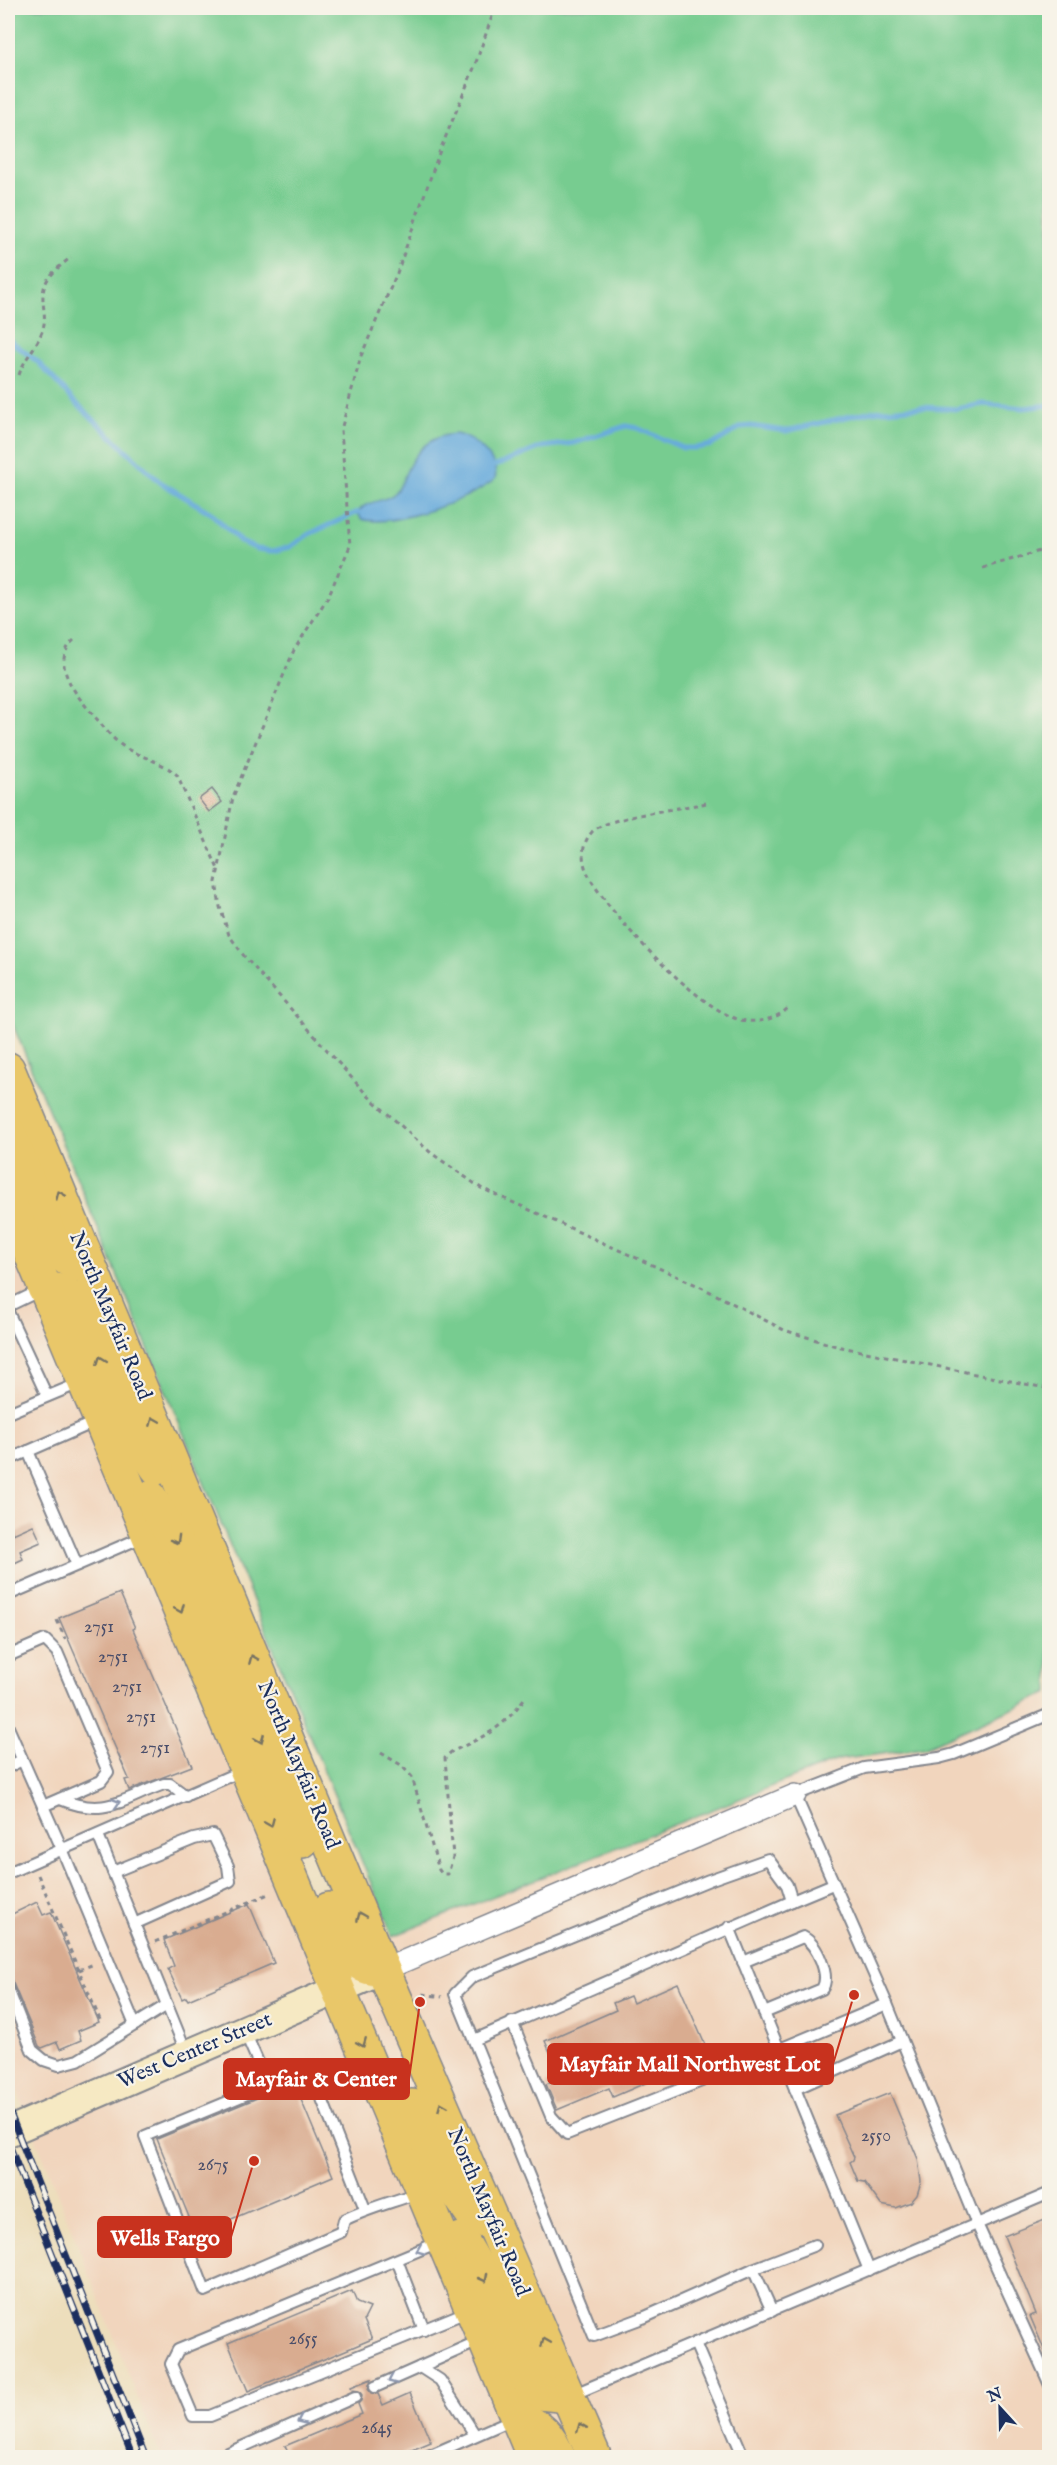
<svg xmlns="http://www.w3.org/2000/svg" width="1057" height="2465" font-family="'IM FELL English',serif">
<rect width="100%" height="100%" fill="#f7f3e8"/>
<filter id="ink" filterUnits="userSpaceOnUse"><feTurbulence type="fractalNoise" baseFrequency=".0167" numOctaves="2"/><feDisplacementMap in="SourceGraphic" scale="12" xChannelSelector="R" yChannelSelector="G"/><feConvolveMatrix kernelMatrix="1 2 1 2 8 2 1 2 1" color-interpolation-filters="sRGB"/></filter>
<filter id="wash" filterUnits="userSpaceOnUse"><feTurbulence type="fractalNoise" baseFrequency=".008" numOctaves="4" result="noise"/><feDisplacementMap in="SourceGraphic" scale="24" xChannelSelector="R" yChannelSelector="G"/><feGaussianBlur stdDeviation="1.35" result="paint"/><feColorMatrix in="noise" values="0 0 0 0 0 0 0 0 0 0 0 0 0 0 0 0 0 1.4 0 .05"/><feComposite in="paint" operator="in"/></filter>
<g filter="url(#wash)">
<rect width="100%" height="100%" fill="#eddebc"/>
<!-- built -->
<path fill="#f1d5bd" d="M8 1232 314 1967 838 1760 920 1747 1049 1691V2457H161L8 2068Z"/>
<!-- green -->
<path fill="#77cc90" stroke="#497e77" stroke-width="1.5" d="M8 8H1049V1693L924 1748 838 1760 393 1936 8 1013Z"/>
<!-- water -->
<path fill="#67abdc" stroke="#416d9d" stroke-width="1.5" d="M456 434C473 438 500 459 495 479 471 500 391 528 361 519L358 512C367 499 385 503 395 493 402 486 404 476 408 468 418 448 432 435 456 434Z"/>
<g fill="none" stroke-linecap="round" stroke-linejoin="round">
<!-- stream -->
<g stroke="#67abdc" stroke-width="5">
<path d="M8 339 38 362 73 400 160 482 211 513 241 542 257 549 273 551 290 547 309 534 358 512"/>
<path d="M495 466 542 447 574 443 626 426 637 428 683 448H696L712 445 741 427 751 426 786 431 872 411 922 407 957 409 983 404 1024 408 1050 405"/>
</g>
</g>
<g id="blocks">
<!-- building -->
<g fill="#d9ac90">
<path d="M212 789 222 802 209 812 199 799Z"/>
<path d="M8 1522 13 1534 33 1525 41 1542 20 1551 23 1559 8 1566Z"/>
<path d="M120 1593 135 1628 133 1629 192 1766 129 1790 125 1780 129 1779 59 1618Z"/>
<path d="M37 1902 43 1915 51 1912 99 2022 78 2031 81 2040 60 2049 57 2042 42 2048 39 2046 8 1971V1916Z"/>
<path d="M249 1904 274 1963 188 2000 186 1997 182 1999 168 1969 174 1966 164 1940Z"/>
<path d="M678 1983 706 2047 660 2066 664 2075 613 2097 609 2088 557 2110 546 2084 561 2077 545 2041 616 2010 613 2003 630 1996 633 2003Z"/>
<path d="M294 2083 333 2176 196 2234 157 2139Z"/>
<path d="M890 2093 918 2159 921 2182 917 2195 911 2202 896 2208 881 2205 864 2182 858 2181 850 2162 853 2160 854 2157 835 2115Z"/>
<path d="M1050 2218V2361H1049L1030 2316 1036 2314 1004 2236Z"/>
<path d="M352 2291 357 2303 370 2308 364 2320 372 2339 248 2391 228 2343Z"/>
<path d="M371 2379 368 2389 371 2393 378 2394 383 2405 410 2393 431 2442 395 2457H290L285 2446 362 2414 358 2404 361 2401 362 2395 359 2391 352 2390 351 2387Z"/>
</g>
</g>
</g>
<g filter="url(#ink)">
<use href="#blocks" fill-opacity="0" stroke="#84868d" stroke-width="1.5"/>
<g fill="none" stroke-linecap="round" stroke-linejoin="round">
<!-- lane casing -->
<g stroke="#84868d" stroke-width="14">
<g id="lane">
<path d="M8 1306 41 1290"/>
<path d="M8 1312 47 1396"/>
<path d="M8 1413 82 1382"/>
<path d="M28 1451 77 1565"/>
<path d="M8 1460 97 1421"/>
<path d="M8 1595 145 1536"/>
<path d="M8 1656 45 1640 57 1652 108 1772 101 1781 43 1806"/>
<path d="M1050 1714 954 1754 939 1758 864 1768 795 1795 887 2004 977 2224 1050 2385"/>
<path d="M8 1727 62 1849 135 2025"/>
<path d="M8 1767 22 1760"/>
<path d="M60 1799C106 1818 122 1799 164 1784H170L186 1796"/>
<path d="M98 1835 187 2054"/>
<path d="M113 1872 194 1839 213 1835 228 1866 230 1881 134 1924"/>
<path d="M8 1873 244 1770"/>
<path d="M729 1927 869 2270"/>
<path d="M743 1962 803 1937C817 1944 831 1976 822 1989L764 2013"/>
<path d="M8 1989 32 2050 44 2060 59 2065 78 2060 167 2005"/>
<path d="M512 2022 551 2116 567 2134 737 2067 887 2004"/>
<path d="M244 2030 268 2085"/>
<path d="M474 2040 792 1901"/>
<path d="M795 2089 902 2041"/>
<path d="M365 2209 310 2068 145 2136 205 2291 341 2232 344 2220C368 2208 394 2202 420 2192"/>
<path d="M439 2242 178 2350 171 2364 193 2416H210L469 2311"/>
<path d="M397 2260 424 2330"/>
<path d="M753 2269 645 2317 594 2336 455 1994 472 1977 709 1880 768 1859 787 1885 792 1901 833 1884"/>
<path d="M772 2311 753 2269 815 2245"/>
<path d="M695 2343 744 2458"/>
<path d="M420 2367 440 2380 475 2435"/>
<path d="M375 2387 481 2340"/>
<path d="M572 2395 1050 2193"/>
<path d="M217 2458 355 2397"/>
<path d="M424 2458 513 2419"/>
</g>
</g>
<!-- street casing -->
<g stroke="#84868d" stroke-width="24">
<path id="street" d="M383 1970 795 1795"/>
</g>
<!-- secondary casing -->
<g stroke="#84868d" stroke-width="32">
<path id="secondary" d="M8 2132 383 1970"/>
</g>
<!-- primary casing -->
<g stroke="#84868d" stroke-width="36">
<g id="primary">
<path d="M8 1069 383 1970 595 2458"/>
<path d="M8 1131 52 1241C62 1258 71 1264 90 1268"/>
<path d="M8 1199 534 2458"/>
<path d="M44 1288C65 1290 71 1295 82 1312L116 1399 128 1424 157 1468"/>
<path d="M150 1497 185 1557 302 1841"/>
<path d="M329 1909C337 1927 344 1956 364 1966 370 1969 377 1969 383 1970"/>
<path d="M412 2106 439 2166 476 2220"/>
<path d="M461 2239 486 2282 531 2385 540 2393 568 2396"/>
<path d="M517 2418C540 2424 550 2436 559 2458"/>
</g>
</g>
<!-- path -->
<g stroke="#84868d" stroke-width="3" stroke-dasharray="4.5 4.5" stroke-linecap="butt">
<path d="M495 8 474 68 439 153 397 273 361 356 341 430 350 546 328 597 294 650 233 797 216 882 220 907 229 935 244 956 366 1094 431 1153 481 1188 701 1287 784 1330 836 1346 1050 1389"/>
<path d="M19 375C24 359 35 349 41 334 49 316 40 305 44 288 47 275 62 265 71 257"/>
<path d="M983 568 1050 548"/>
<path d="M74 640C48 664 78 697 95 717 104 727 112 739 124 747 141 758 162 761 177 775L218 869"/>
<path d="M706 803C684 808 605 817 592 832 581 844 581 861 588 874 606 912 701 1012 741 1020 758 1024 776 1019 788 1008"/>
<path d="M57 1620 65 1639"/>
<path d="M381 1753 401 1765 412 1777 439 1870 442 1874H448L453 1857 445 1758 451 1752C487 1735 503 1729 526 1696"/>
<path d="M38 1875 101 2022"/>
<path d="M155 1942 271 1893"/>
<path d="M79 1970 94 1964"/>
<path d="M423 1994 442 1997"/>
</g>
<!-- lane -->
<use href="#lane" stroke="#fff" stroke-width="10"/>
<!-- street -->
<use href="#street" stroke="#fff" stroke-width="21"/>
<!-- secondary -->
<use href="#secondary" stroke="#f6e9c3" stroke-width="28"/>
<!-- primary -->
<use href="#primary" stroke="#e9c769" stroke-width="33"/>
<!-- rail casing -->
<g stroke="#1b2f5e" stroke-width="7">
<g id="rail">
<path d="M8 2108 146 2458"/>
<path d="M8 2142 133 2458"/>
</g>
</g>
<!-- rail -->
<use href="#rail" stroke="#f7f3e8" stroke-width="4.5" stroke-dasharray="14" stroke-linecap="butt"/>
</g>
<!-- one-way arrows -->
<defs><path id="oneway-chevron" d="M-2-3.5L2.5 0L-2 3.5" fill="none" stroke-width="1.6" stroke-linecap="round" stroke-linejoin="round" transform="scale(1.5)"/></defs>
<g stroke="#787363">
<use href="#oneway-chevron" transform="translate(60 1195) rotate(-113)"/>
<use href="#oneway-chevron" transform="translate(101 1360) rotate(-111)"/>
<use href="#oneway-chevron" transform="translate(154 1421) rotate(-113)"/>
<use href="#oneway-chevron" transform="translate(176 1540) rotate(61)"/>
<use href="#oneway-chevron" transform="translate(180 1609) rotate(67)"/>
<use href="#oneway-chevron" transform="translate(253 1659) rotate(-113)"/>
<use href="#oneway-chevron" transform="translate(260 1739) rotate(68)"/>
<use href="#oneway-chevron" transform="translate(270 1823) rotate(67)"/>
<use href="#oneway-chevron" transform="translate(361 1916) rotate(-113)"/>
<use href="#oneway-chevron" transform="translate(362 2043) rotate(68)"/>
<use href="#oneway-chevron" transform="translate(442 2106) rotate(-113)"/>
<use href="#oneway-chevron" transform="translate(484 2278) rotate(61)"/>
<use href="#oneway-chevron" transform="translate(545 2342) rotate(-113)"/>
<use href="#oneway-chevron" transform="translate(581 2427) rotate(-113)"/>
</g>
<g stroke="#8d97ae">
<use href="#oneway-chevron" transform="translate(116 1803) rotate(-17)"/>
<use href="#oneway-chevron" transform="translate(420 2250) rotate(158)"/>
<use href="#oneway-chevron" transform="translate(392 2380) rotate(156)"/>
<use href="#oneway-chevron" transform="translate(301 2420) rotate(156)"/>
</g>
</g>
<g text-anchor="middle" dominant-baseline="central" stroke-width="4.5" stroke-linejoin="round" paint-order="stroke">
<!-- number labels -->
<g font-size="18" fill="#4a4e6a">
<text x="99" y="1627">2751</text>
<text x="113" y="1657">2751</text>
<text x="127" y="1687">2751</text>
<text x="141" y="1717">2751</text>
<text x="155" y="1748">2751</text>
<text x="876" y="2136">2550</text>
<text x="213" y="2165">2675</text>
<text x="303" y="2339">2655</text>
<text x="377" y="2428">2645</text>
</g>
<!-- street labels -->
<g font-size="21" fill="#1b2f5e" stroke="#f7f3e8">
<text transform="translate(110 1316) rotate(67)">North Mayfair Road</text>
<text transform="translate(298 1765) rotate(67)">North Mayfair Road</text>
<text transform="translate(195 2051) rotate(-23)">West Center Street</text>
<text transform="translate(488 2212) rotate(67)">North Mayfair Road</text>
</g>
</g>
<!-- callouts -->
<path fill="none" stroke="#c8321e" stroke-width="2" d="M854 1995L833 2064M420 2002L409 2079M254 2161L231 2237"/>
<g fill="#c8321e" stroke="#f7f3e8" stroke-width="2">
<circle cx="854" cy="1995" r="6"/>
<circle cx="420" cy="2002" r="6"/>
<circle cx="254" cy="2161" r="6"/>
</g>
<g fill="#c8321e" stroke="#c8321e" stroke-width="2">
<rect x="548" y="2044" width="285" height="40" rx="6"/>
<rect x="224" y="2059" width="185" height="40" rx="6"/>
<rect x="98" y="2217" width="133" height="40" rx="6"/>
</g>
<g font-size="22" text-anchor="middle" font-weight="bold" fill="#fff">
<text x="690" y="2071">Mayfair Mall Northwest Lot</text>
<text x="316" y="2086">Mayfair &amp; Center</text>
<text x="165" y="2245">Wells Fargo</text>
</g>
<!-- margin -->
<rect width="1057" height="2465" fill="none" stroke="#f7f3e8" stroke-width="30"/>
<!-- north arrow -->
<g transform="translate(1000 2408) rotate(338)" stroke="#f7f3e8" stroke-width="4.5" paint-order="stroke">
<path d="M0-4.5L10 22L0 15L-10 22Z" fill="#1b2f5e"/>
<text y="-9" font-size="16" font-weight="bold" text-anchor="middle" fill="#1b2f5e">N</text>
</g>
</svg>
